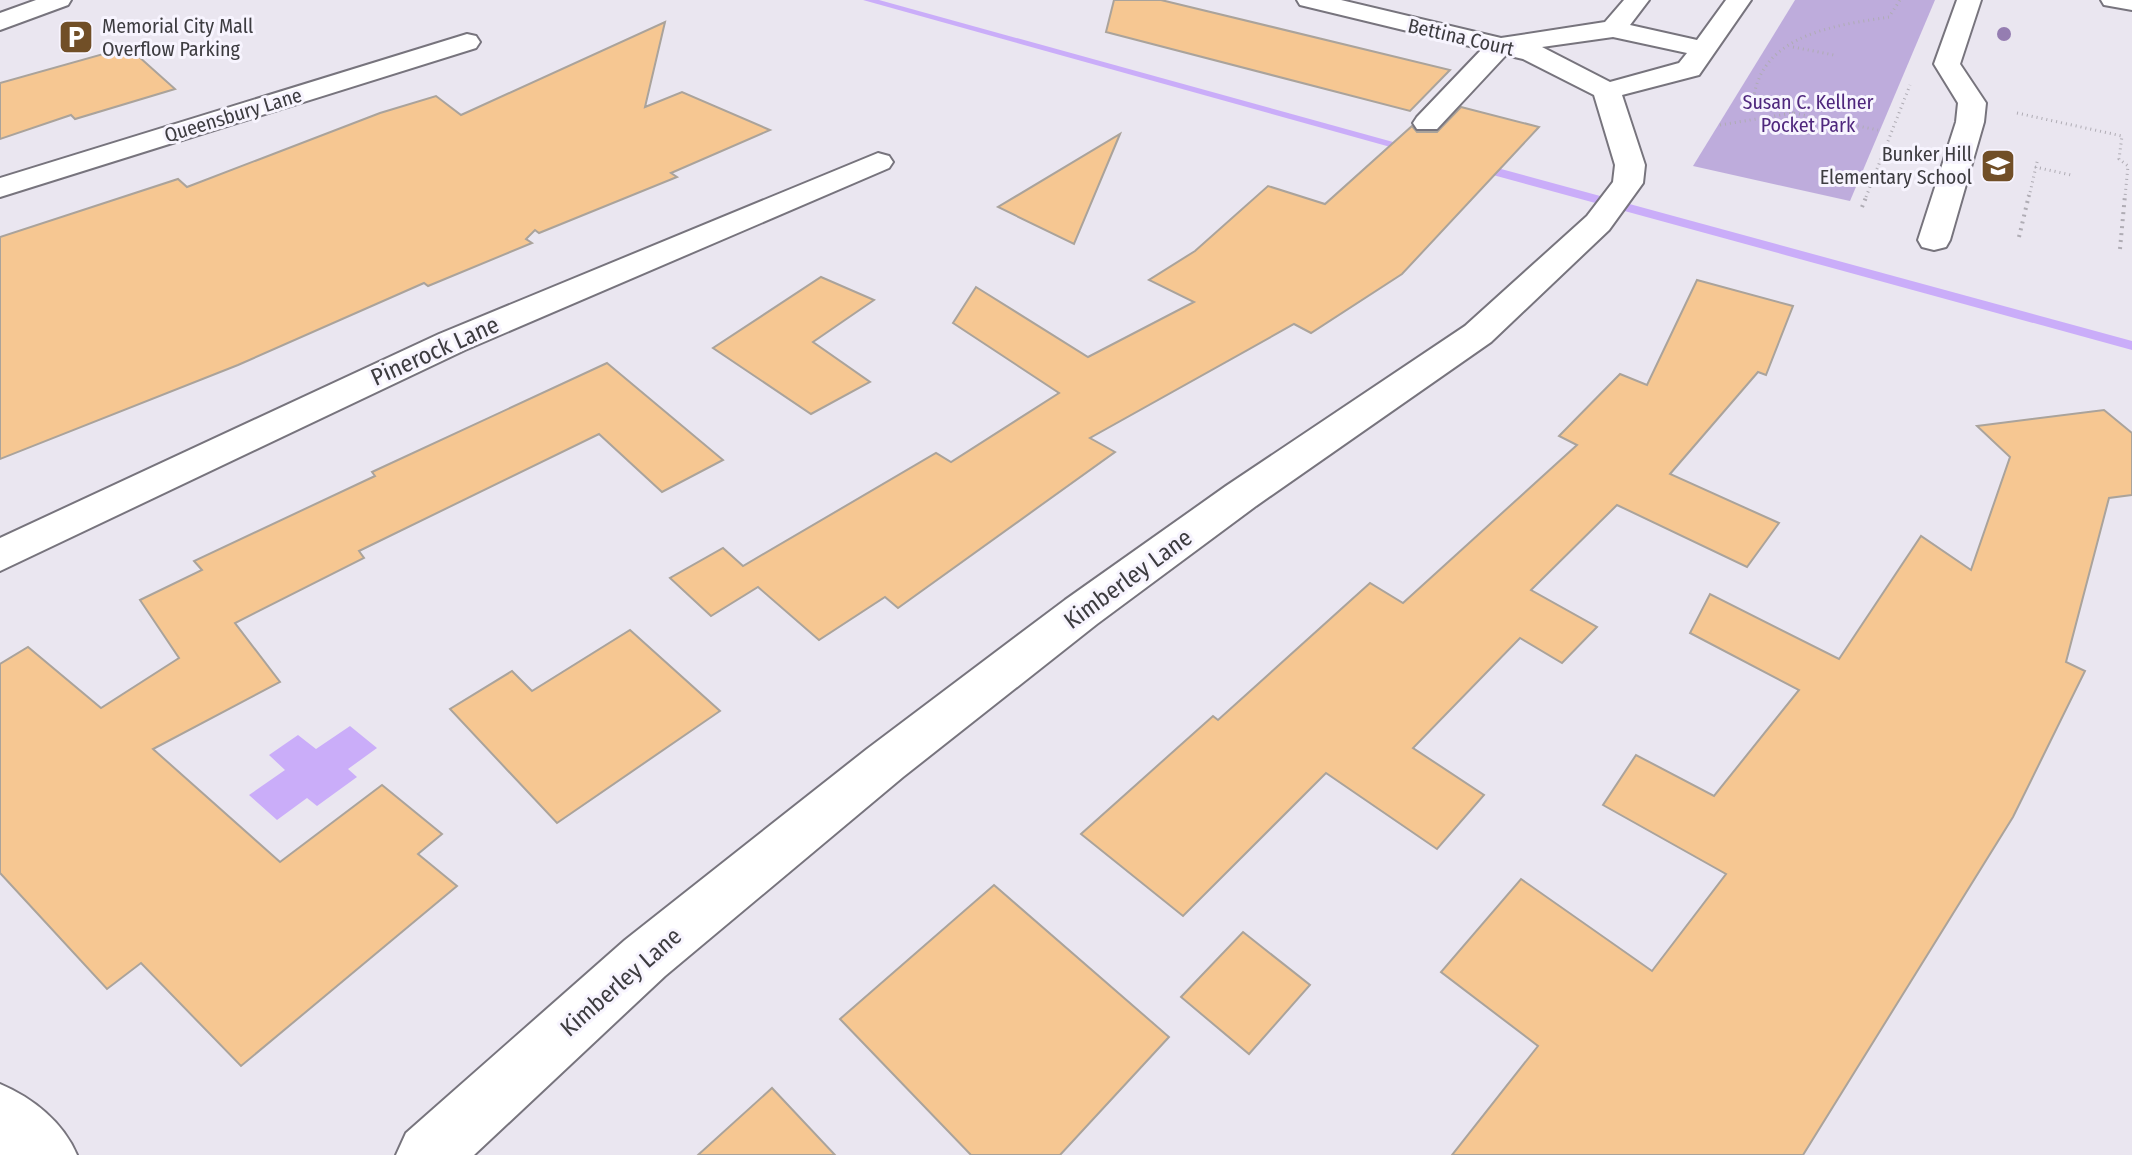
<svg xmlns="http://www.w3.org/2000/svg" width="2132" height="1155" font-family="'Fira Sans Condensed',sans-serif">
<rect width="100%" height="100%" fill="#eae6f0"/>
<!-- green -->
<path fill="#beacdc" d="M1795 0H1935L1850 201 1693 166Z"/>
<!-- water -->
<path fill="#caadf9" d="M350 726 377 748 348 769 357 777 317 806 307 798 277 820 249 795 285 770 269 755 298 735 316 749Z"/>
<g fill="none" stroke-linecap="round" stroke-linejoin="round">
<!-- stream -->
<g fill="#caadf9" fill-rule="evenodd">
<path d="M863 0H879L1422 150 1412 153Z"/>
<path d="M1471 163H1479L2132 341V350L1471 169Z"/>
</g>
</g>
<!-- building -->
<g fill="#f6c792" stroke="#aaa39b" stroke-width="2">
<path d="M1114 0H1161L1450 70 1410 111 1106 32Z"/>
<path d="M665 22 645 107 682 92 770 130 671 173 677 177 539 233 535 230 526 239 532 243 428 286 424 283 238 365 0 459V237L178 179 187 187 380 113 436 96 461 115Z"/>
<path d="M128 47 175 89 75 119 71 115 0 139V83Z"/>
<path d="M1461 107 1539 127 1402 274 1311 333 1294 324 1090 438 1115 452 898 608 885 597 819 640 758 587 711 616 670 578 723 548 743 566 936 453 951 462 1059 393 953 323 976 287 1088 357 1194 302 1149 280 1195 251 1268 186 1325 204 1412 126 1417 132H1437Z"/>
<path d="M1120 134 1074 244 998 207Z"/>
<path d="M821 277 874 300 813 342 870 382 811 414 713 348Z"/>
<path d="M1697 280 1793 306 1766 375 1758 372 1670 474 1779 523 1747 567 1617 505 1531 590 1597 627 1562 663 1520 638 1413 748 1484 795 1437 849 1326 773 1183 916 1081 834 1213 716 1218 720 1370 583 1403 603 1577 445 1559 436 1620 374 1647 385Z"/>
<path d="M607 363 723 460 662 492 599 434 359 551 364 558 235 623 280 682 153 749 280 862 382 785 442 834 418 854 457 886 241 1066 141 963 107 989 0 873V664L28 647 101 708 179 658 140 600 202 570 194 561 375 476 372 472Z"/>
<path d="M2104 410 2132 433V495L2109 498 2066 662 2085 671 2013 817 1803 1155H1452L1538 1046 1441 972 1521 879 1652 971 1726 874 1603 805 1636 755 1714 796 1799 690 1690 633 1710 594 1839 659 1921 536 1971 570 2010 457 1977 426Z"/>
<path d="M630 630 720 711 557 823 450 709 512 671 532 691Z"/>
<path d="M994 885 1169 1037 1060 1155H971L840 1019Z"/>
<path d="M1243 932 1310 985 1249 1054 1181 997Z"/>
<path d="M772 1088 835 1155H698Z"/>
</g>
<g fill="none" stroke-linecap="round" stroke-linejoin="round">
<!-- minor casing -->
<g stroke="#77747d" stroke-width="4">
<g id="minor">
<path d="M36 0H71L68 5 0 30V13Z"/>
<path d="M1297 0H1341L1501 38 1605 22 1624 0H1649L1630 25 1697 40 1726 0H1751L1699 75 1622 95 1645 165 1643 183 1609 230 1491 342 1256 506 1097 624 903 777 665 976 474 1155H396L406 1133 625 940 867 749 1065 600 1226 486 1465 326 1587 216 1613 182 1615 165 1594 95 1523 59 1506 55 1437 129H1417L1413 123 1417 117 1482 49 1300 5ZM1613 37 1687 53 1679 63 1610 82 1542 47Z"/>
<path d="M1957 0H1981L1960 64 1986 103 1984 122 1950 240 1946 247 1934 250 1922 247 1918 240 1956 122 1958 103 1934 64Z"/>
<path d="M2101 0H2132V10L2104 5Z"/>
<path d="M467 34 476 36 480 42 476 48 0 197V178Z"/>
<path d="M878 153 889 156 893 162 889 168 465 350 0 571V538L439 334Z"/>
<path d="M0 1084C33 1098 63 1122 77 1155H0Z"/>
</g>
</g>
<!-- path-far1 -->
<g stroke="#afacb4" stroke-width="3" stroke-dasharray="1 4" stroke-linecap="butt">
<path d="M1793 47 1834 55"/>
<path d="M1793 113 1754 96C1764 33 1839 25 1889 17L1900 0"/>
<path d="M2017 113 2122 136 2119 159 2128 166 2125 197"/>
<path d="M1720 125 1793 113 1878 130"/>
<path d="M2035 167 2071 175"/>
<path d="M1866 197 1910 85"/>
<path d="M2029 197 2038 158"/>
</g>
<!-- path -->
<g stroke="#afacb4" stroke-width="4" stroke-dasharray="2 5" stroke-linecap="butt">
<path d="M1862 207 1867 195"/>
<path d="M2019 237 2029 195"/>
<path d="M2120 249 2125 195"/>
</g>
<!-- minor -->
<use href="#minor" fill="#fff" fill-rule="evenodd"/>
</g>
<!-- trees -->
<circle fill="#957db1" cx="2004" cy="34" r="7"/>
<!-- icons -->
<defs>
<g id="parking-square" transform="scale(1.8)"><rect x="-9" y="-9" width="18" height="18" rx="4" fill="#714f27" stroke="#f7f4fe"/><path d="M-3.5-5.5H1a3.5 3.5 0 0 1 0 7H-1V5.5H-3.5ZM-1-3.4V-.6H.8a1.4 1.4 0 0 0 0-2.8Z" fill="#fff"/></g>
<g id="school-square" transform="scale(1.8)"><rect x="-9" y="-9" width="18" height="18" rx="4" fill="#714f27" stroke="#f7f4fe"/><path d="M0-5L7-2L0 1L-7-2ZM-4 1L0 2.5L4 1V4Q0 6-4 4Z" fill="#fff"/></g>
</defs>
<g fill-rule="evenodd">
<use href="#parking-square" x="76" y="37"/>
<use href="#school-square" x="1998" y="166"/>
</g>
<g text-anchor="middle" dominant-baseline="central" stroke-width="6" stroke-linejoin="round" paint-order="stroke">
<!-- far-poi labels -->
<g font-size="20" fill="#3d3c40" stroke="#f7f4fe" text-anchor="start">
<text x="102" y="26">Memorial City Mall<tspan x="102" dy="23">Overflow Parking</tspan></text>
<text x="1972" y="154" text-anchor="end">Bunker Hill<tspan x="1972" dy="23">Elementary School</tspan></text>
</g>
<!-- far-street labels -->
<g font-size="20" fill="#3d3c40" stroke="#f7f4fe">
<text transform="translate(1461 37) rotate(13)">Bettina Court</text>
<text transform="translate(233 115) rotate(-17)">Queensbury Lane</text>
</g>
<!-- far-park labels -->
<g font-size="20" fill="#4f277d" stroke="#f7f4fe">
<text x="1808" y="102">Susan C. Kellner<tspan x="1808" dy="23">Pocket Park</tspan></text>
</g>
<!-- street labels -->
<g font-size="24" fill="#3d3c40" stroke="#f7f4fe">
<text transform="translate(435 351) rotate(-24)">Pinerock Lane</text>
<text transform="translate(1128 579) rotate(-36)">Kimberley Lane</text>
<text transform="translate(621 982) rotate(-41)">Kimberley Lane</text>
</g>
</g>
</svg>
